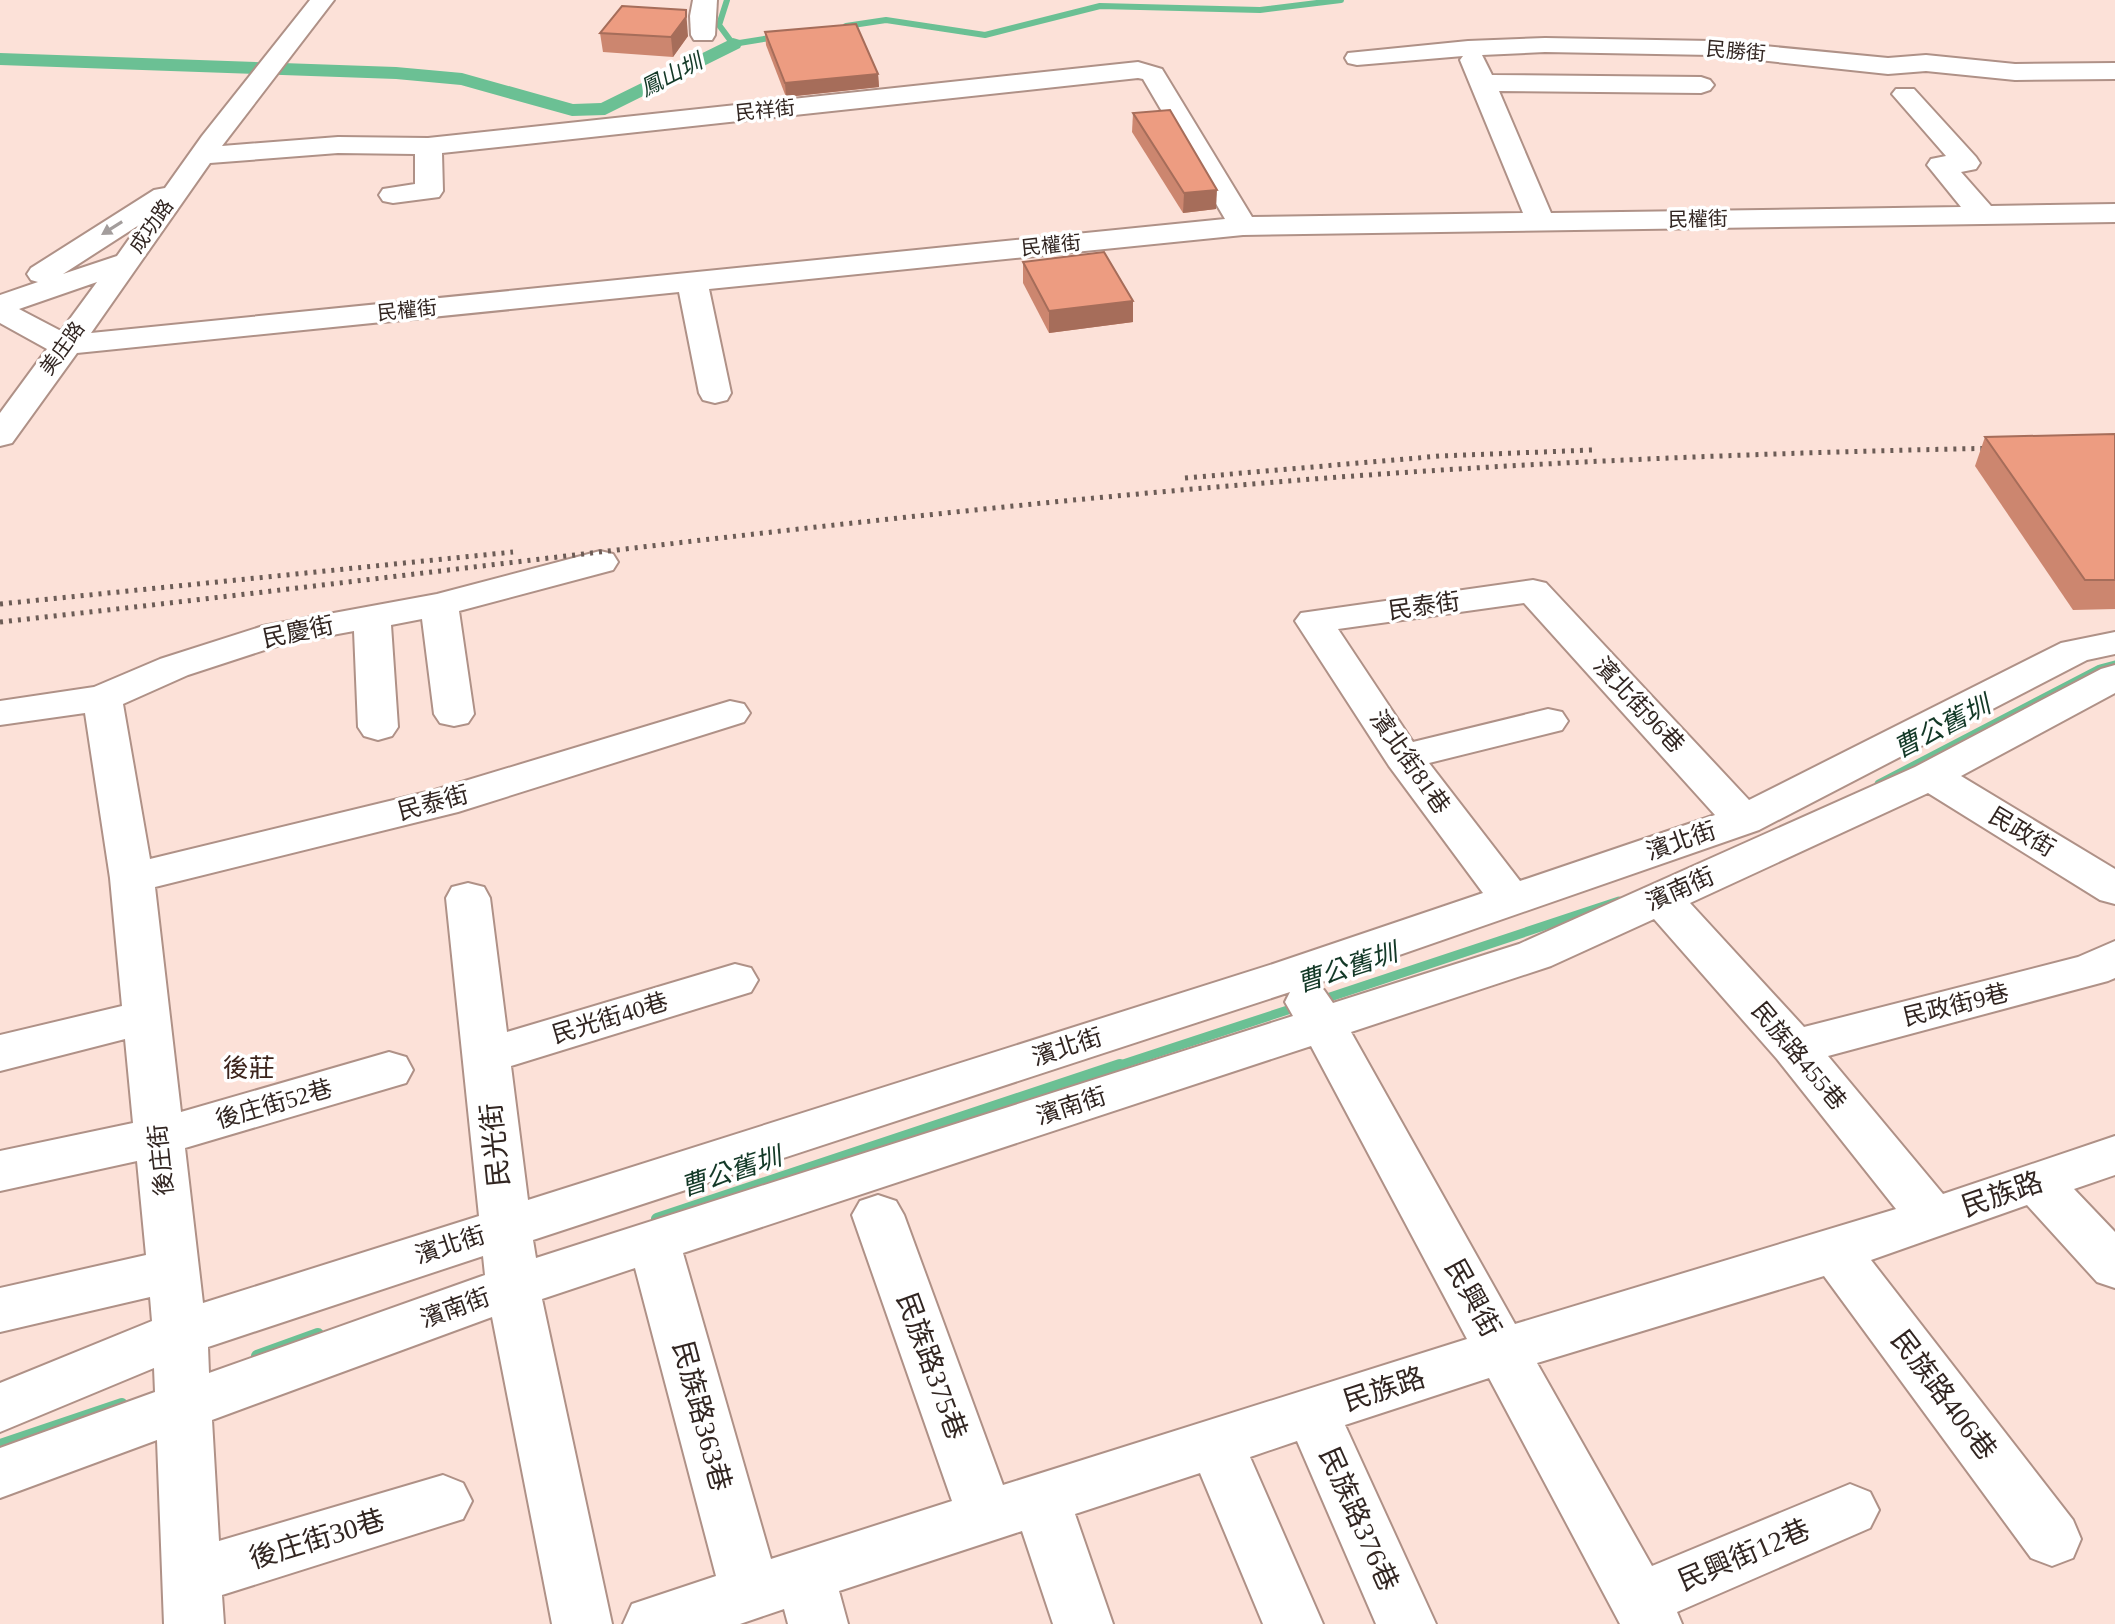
<svg xmlns="http://www.w3.org/2000/svg" width="2115" height="1624" font-family="'Times New Roman','Noto Sans TC',serif">
<rect width="100%" height="100%" fill="#fce1d8"/>
<g fill="none" stroke-linecap="round" stroke-linejoin="round">
<!-- stream-far2 -->
<g stroke="#6bc094" stroke-width="6">
<path d="M727 0 719 25 733 44 776 37"/>
<path d="M846 26 886 20 985 35 1100 6 1260 10 1341 0"/>
</g>
<!-- stream-far1 -->
<g stroke="#6bc094" stroke-width="9">
<path d="M1879 784 2100 669 2115 665"/>
<path d="M1318 1001 1619 901"/>
<path d="M1114 1067 1300 1006"/>
</g>
<!-- stream -->
<g stroke="#6bc094" stroke-width="12">
<path d="M657 1219 1120 1065"/>
<path d="M257 1356 318 1334"/>
<path d="M0 1445 122 1404"/>
</g>
<!-- canal -->
<path fill="#6bc094" fill-rule="evenodd" d="M733 38 740 40 742 44 740 48 605 115 572 116 461 85 396 79 0 65V53L396 67 462 73 573 104 601 103Z"/>
<!-- minor casing -->
<g stroke="#af9187" stroke-width="4">
<g id="minor">
<path d="M310 0H334L222 146 338 137 428 138 1138 62 1162 69 1252 217 1523 213 1460 60 1463 56 1357 65 1348 63 1345 58 1348 53 1468 41 1545 38 1712 41 1888 58 1926 55 2015 64 2115 63V79L2015 80 1926 71 1888 74 1712 55 1545 52 1482 55 1492 75 1701 77 1710 80 1714 85 1710 90 1701 93 1499 91 1551 213 1961 207 1927 165 1931 159 1946 156 1892 94 1896 89H1914L1976 157 1980 163 1976 169 1961 172 1991 206 2115 204V222L1243 235 709 289 731 393 727 400 715 403 703 400 699 393 679 292 77 353 12 443 0 446V413L47 349 0 323V295L38 282 31 280 27 274 31 268 154 190 165 188 202 136ZM1138 78 1143 79 1225 219 91 333 210 163 338 153 415 154V184L383 189 379 195 383 201 393 203 439 197 443 191 442 153ZM139 225 117 256 63 274ZM97 282 61 331 19 309Z"/>
<path d="M693 0H717L715 35 712 40H694L691 35 690 16Z"/>
<path d="M600 551 613 554 618 562 613 570 459 611 474 714 468 723 454 726 440 723 434 714 422 619 391 625 398 727 392 736 378 740 364 736 358 727 354 631 283 644 188 675 123 704 150 859 435 790 730 701 744 704 750 713 744 722 458 812 155 887 181 1112 389 1052 406 1057 413 1070 406 1083 185 1148 203 1303 479 1216 446 898 452 887 468 883 484 887 490 898 507 1032 735 964 751 968 758 980 751 992 511 1066 528 1200 1273 964 1483 893 1389 766 1295 621 1301 613 1533 580 1546 583 1749 800 2061 643 2115 632V654L2087 660 1759 830 1310 986 1324 990 1333 1003 1519 944 1915 767 2101 669 2115 665V693L1961 776 2115 869V904L2100 900 1928 793 1690 903 1804 1027 2078 957 2115 941V978L2108 981 1828 1056 1943 1194 2115 1136V1175L2074 1189 2115 1232V1288L2097 1282 2027 1205 1871 1260 2073 1520 2081 1539 2073 1558 2052 1566 2031 1558 1824 1276 1537 1363 1652 1566 1850 1484 1870 1492 1879 1510 1870 1528 1677 1612 1682 1624H1620L1489 1378 1345 1425 1436 1624H1376L1297 1441 1250 1457 1323 1624H1263L1200 1473 1075 1514 1113 1624H1053L1022 1531 839 1591 848 1624H788L784 1609 740 1624H623L632 1604 716 1576 635 1268 542 1299 612 1624H552L492 1317 212 1420 219 1541 443 1475 463 1483 472 1501 463 1519 222 1595 224 1624H164L157 1440 0 1498V1448L155 1392 154 1368 0 1432V1383L152 1321 150 1297 0 1332V1288L146 1255 137 1161 0 1191V1151L133 1123 125 1039 0 1071V1035L122 1006 110 878 85 713 0 725V701L94 687 160 659 263 626 437 594ZM1524 603 1715 815 1520 881 1429 763 1562 730 1568 721 1562 712 1548 709 1413 742 1338 629ZM1654 919 1777 1059 1896 1209 1515 1324 1351 1032 1551 966ZM1290 992 1285 1002 1293 1016 536 1258 533 1240ZM1311 1046 1467 1339 1003 1485 904 1215 896 1201 878 1195 860 1201 852 1215 952 1501 771 1559 683 1253ZM483 1256 485 1275 209 1373 208 1347Z"/>
</g>
</g>
<!-- minor -->
<use href="#minor" fill="#fff" fill-rule="evenodd"/>
<!-- rail -->
<g stroke="#6c5c56" stroke-width="5" stroke-dasharray="3 6" stroke-linecap="butt">
<path d="M1185 478 1440 456 1592 450"/>
<path d="M0 604 513 552"/>
<path d="M0 622C405 578 809 522 1216 487 1478 464 1740 453 2003 448"/>
</g>
</g>
<!-- wall -->
<g fill="#cc866f">
<path d="M765 32 878 74 879 87 786 97 766 45Z"/>
<path d="M600 33 688 36 673 57 603 52Z"/>
<path d="M1133 113 1216 209 1183 213 1132 132Z"/>
<path d="M1023 262 1133 301V322L1049 333 1023 283Z"/>
<path d="M2115 434V609L2073 610 1975 466 1985 437Z"/>
</g>
<!-- shaded-wall -->
<g fill="#a66d5a">
<path d="M686 10 688 36 673 57 671 37Z"/>
<path d="M878 74 879 87 786 97 785 83Z"/>
<path d="M1217 190 1216 209 1183 213 1184 193Z"/>
<path d="M1133 301V322L1049 333V311Z"/>
</g>
<!-- building -->
<g fill="#ed9c81" stroke="#a66d5a" stroke-width="2">
<path d="M622 6 686 10V17L671 37 600 33Z"/>
<path d="M856 24 878 74 785 83 765 32Z"/>
<path d="M1170 110 1217 190 1184 193 1133 113Z"/>
<path d="M1104 252 1133 301 1049 311 1023 262Z"/>
<path d="M2115 434V580H2085L1985 437Z"/>
</g>
<!-- one-way arrows -->
<defs><path id="oneway-solid" d="M-6-.8H1V-3.2L6.5 0L1 3.2V.8H-6Z" transform="scale(2)"/></defs>
<use fill="#a39d9c" href="#oneway-solid" transform="translate(112 228) rotate(148)"/>
<g text-anchor="middle" dominant-baseline="central" stroke-width="7" stroke-linejoin="round" paint-order="stroke">
<!-- far-street labels -->
<g font-size="20" fill="#322622" stroke="#fff">
<text transform="translate(1736 51) rotate(5)">民勝街</text>
<text transform="translate(765 110) rotate(-6)">民祥街</text>
<text transform="translate(1698 219) rotate(-1)">民權街</text>
<text transform="translate(151 226) rotate(-55)">成功路</text>
<text transform="translate(1051 245) rotate(-6)">民權街</text>
<text transform="translate(407 310) rotate(-6)">民權街</text>
<text transform="translate(62 348) rotate(-54)">美庄路</text>
</g>
<!-- far-water labels -->
<g font-size="22" font-style="italic" fill="#133927" stroke="#fff">
<text transform="translate(671 75) rotate(-27)">鳳山圳</text>
</g>
<!-- street labels -->
<g font-size="24" fill="#322622" stroke="#fff">
<text transform="translate(1424 606) rotate(-8)">民泰街</text>
<text transform="translate(298 632) rotate(-12)">民慶街</text>
<text transform="translate(1639 705) rotate(47)">濱北街96巷</text>
<text transform="translate(1410 762) rotate(55)">濱北街81巷</text>
<text transform="translate(433 803) rotate(-15)">民泰街</text>
<text transform="translate(2022 832) rotate(31)">民政街</text>
<text transform="translate(1681 841) rotate(-19)">濱北街</text>
<text transform="translate(1680 889) rotate(-24)">濱南街</text>
<text transform="translate(1956 1005) rotate(-14)">民政街9巷</text>
<text transform="translate(610 1018) rotate(-17)">民光街40巷</text>
<text transform="translate(1067 1047) rotate(-18)">濱北街</text>
<text transform="translate(1799 1056) rotate(50)">民族路455巷</text>
<text transform="translate(274 1104) rotate(-16)">後庄街52巷</text>
<text transform="translate(1071 1106) rotate(-18)">濱南街</text>
<text transform="translate(161 1160) rotate(-96)">後庄街</text>
<text transform="translate(450 1245) rotate(-18)">濱北街</text>
<text transform="translate(455 1308) rotate(-20)">濱南街</text>
</g>
<!-- water labels -->
<g font-size="26" font-style="italic" fill="#133927" stroke="#fff">
<text transform="translate(1942 727) rotate(-27)">曹公舊圳</text>
<text transform="translate(1347 968) rotate(-18)">曹公舊圳</text>
<text transform="translate(731 1172) rotate(-18)">曹公舊圳</text>
</g>
<!-- neighbourhood labels -->
<g font-size="26" fill="#3b231b" stroke="#fff">
<text x="249" y="1068">後莊</text>
</g>
<!-- near-street labels -->
<g font-size="28" fill="#322622" stroke="#fff">
<text transform="translate(495 1145) rotate(-96)">民光街</text>
<text transform="translate(2002 1194) rotate(-19)">民族路</text>
<text transform="translate(1473 1298) rotate(61)">民興街</text>
<text transform="translate(932 1366) rotate(70)">民族路375巷</text>
<text transform="translate(1384 1389) rotate(-18)">民族路</text>
<text transform="translate(1944 1395) rotate(53)">民族路406巷</text>
<text transform="translate(702 1416) rotate(75)">民族路363巷</text>
<text transform="translate(1359 1519) rotate(66)">民族路376巷</text>
<text transform="translate(317 1539) rotate(-17)">後庄街30巷</text>
<text transform="translate(1744 1555) rotate(-23)">民興街12巷</text>
</g>
</g>
</svg>
